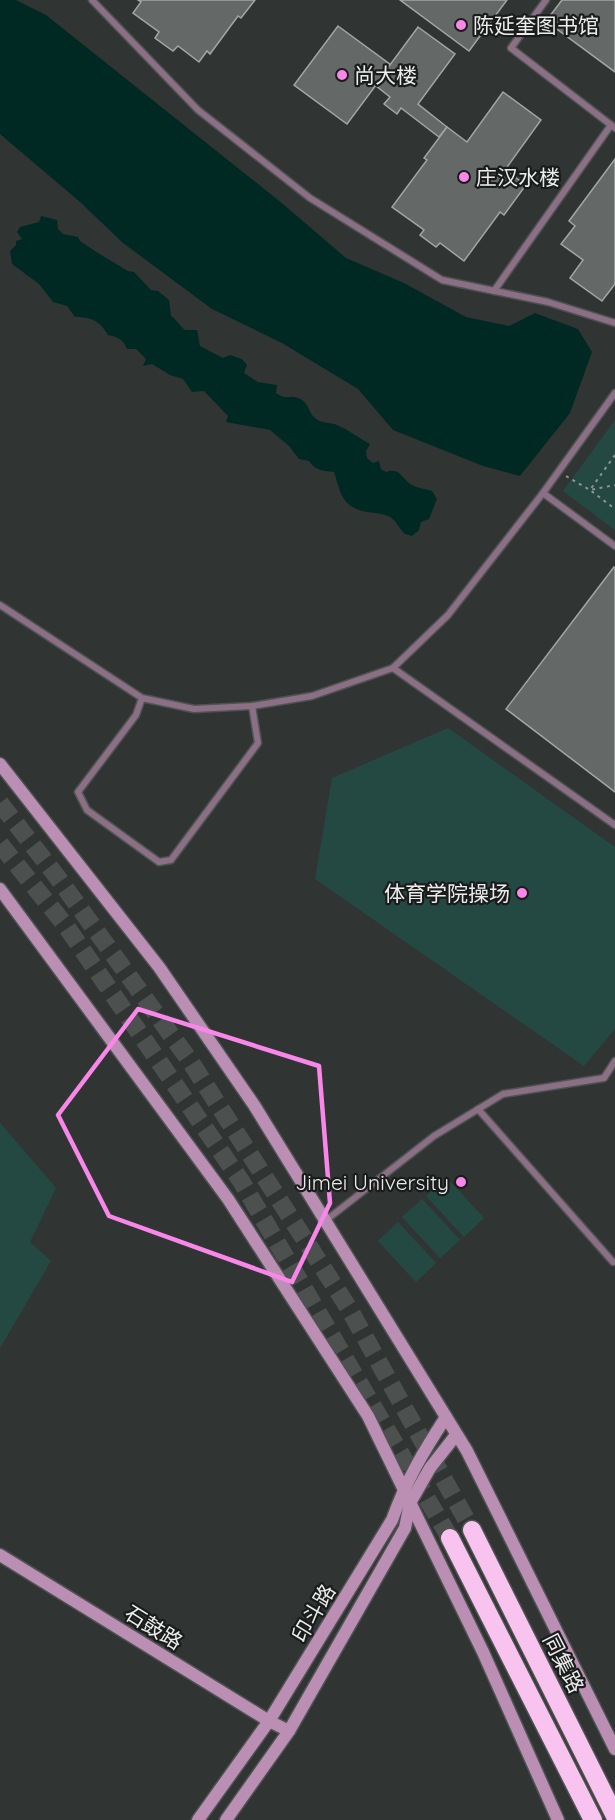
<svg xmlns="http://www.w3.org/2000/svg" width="615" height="1820" font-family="Quicksand,'Noto Sans SC',sans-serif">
<rect width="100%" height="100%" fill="#303534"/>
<!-- green -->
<g fill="#244943">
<path d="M615 420V530L563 491Z"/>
<path d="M448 728 615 847V1029L584 1066 315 879 332 778Z"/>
<path d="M0 1123 56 1188 30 1242 51 1261 0 1348Z"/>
<path d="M446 1177 484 1218 464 1237 426 1196Z"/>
<path d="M422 1199 460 1240 440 1258 402 1217Z"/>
<path d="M398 1222 436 1263 416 1282 378 1241Z"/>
</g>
<!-- water -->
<g fill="#012924">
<path d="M0 0H16L46 15 283 204 346 258 404 283 466 317 509 326 535 313 578 329 592 352 570 413 520 476 483 466 393 430 358 389 282 343 212 309 123 243 80 202 0 134Z"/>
<path d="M41 216 57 220 58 229 63 234 78 237 80 241 98 253 128 271 134 272 151 290 158 291 169 300 171 316C177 320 180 326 185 330H197L200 346 223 358 230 355 242 359 247 365 244 373 258 382 277 385 276 393C288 401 288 394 298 398 309 402 308 412 315 418 322 424 330 422 337 425 349 430 359 438 370 444L366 451 367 458 373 463 379 461 381 469 386 472C401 467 401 479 412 485 418 488 426 489 432 491L437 499 429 519 421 522 419 530 412 536 405 534C399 529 397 521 390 517 383 513 374 513 367 512 341 507 341 493 334 472 323 471 315 470 309 461L299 459 289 446 270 430 226 422 228 416 204 391 192 392 183 379 170 375 152 364 143 366 146 359 136 349H127C123 339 118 337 108 335 100 321 91 317 75 317L67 306 53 302 39 284 12 264 10 251 16 245V241L22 239 17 232 20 227 39 222Z"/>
</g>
<!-- building -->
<g fill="#646968" stroke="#a1a7a5" stroke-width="1.5">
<path d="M138 0H255L241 18 238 16 210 54 207 51 199 62 178 46 173 51 155 38 159 32 133 13 141 2Z"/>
<path d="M400 0H507L469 51Z"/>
<path d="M562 0H615V72L546 21Z"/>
<path d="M338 26 391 65 347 124 294 85Z"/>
<path d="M418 27 455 54 418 104 447 127 439 137 401 108 397 114 384 104 390 97 375 85Z"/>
<path d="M503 92 541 120 505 170 526 185 504 215 500 212 464 261 440 243 436 247 420 235 424 230 392 207 427 160 424 158 447 127 467 142Z"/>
<path d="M615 159V284L602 301 570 278 583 260 561 244 575 226 569 221Z"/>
<path d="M614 567 615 568V792L506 709Z"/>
</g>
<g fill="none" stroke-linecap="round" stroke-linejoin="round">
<!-- highway-tunnel -->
<g stroke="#4c5150" stroke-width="18" stroke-dasharray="18 9" stroke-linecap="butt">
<path d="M0 803 58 878 190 1061 348 1307 472 1530"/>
<path d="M0 844 66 926 241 1181 450 1538"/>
</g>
<!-- lane casing -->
<g stroke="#4e5251" stroke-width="9">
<g id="lane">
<path d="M92 0 198 110 310 198 442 280 548 302 615 323"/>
<path d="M546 0 511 48 615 128"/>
<path d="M494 291 611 125"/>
<path d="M543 493 615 546"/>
<path d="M0 605 142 698 194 709 252 706 312 696 393 668 448 615 543 493 615 393"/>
<path d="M393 668 615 825"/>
<path d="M142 698 136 715 78 792 87 810 159 862 171 860 258 743 252 706"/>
<path d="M478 1109 613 1262"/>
<path d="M325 1221 434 1136 503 1094 604 1078 615 1061"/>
</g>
</g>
<!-- secondary casing -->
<g stroke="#4e5251" stroke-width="15">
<g id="secondary">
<path d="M0 764 159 967 254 1105 467 1451 615 1749"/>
<path d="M0 889 228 1199 368 1416 483 1652 558 1820"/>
<path d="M0 1555 269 1721 289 1731"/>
<path d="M198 1820 269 1721 392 1520C406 1481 423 1452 446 1417"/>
<path d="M226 1820 289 1731 405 1528 410 1503 430 1468 456 1435"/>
</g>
</g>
<!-- highway casing -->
<g stroke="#4e5251" stroke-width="21">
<g id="highway">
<path d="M472 1530 615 1816"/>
<path d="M450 1538 593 1820"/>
</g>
</g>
<!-- path -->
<g stroke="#8f9392" stroke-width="2" stroke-dasharray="3 4.5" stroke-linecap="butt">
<path d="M615 455 590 490 615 509"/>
<path d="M566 476 590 490 615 485"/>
</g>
<!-- lane -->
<use href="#lane" stroke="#8a6f85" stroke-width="6"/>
<!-- secondary -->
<use href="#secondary" stroke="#ba8fb3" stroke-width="12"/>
<!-- highway -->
<use href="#highway" stroke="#f9c3f0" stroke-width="18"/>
</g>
<!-- marked area -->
<path fill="none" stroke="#f987e9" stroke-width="4.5" stroke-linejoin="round" d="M138 1009 319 1066 330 1203 292 1282 109 1216 58 1115Z"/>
<!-- markers -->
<g fill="#f987e9" stroke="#1a1c1c" stroke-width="2">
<circle cx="461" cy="25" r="6"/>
<circle cx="342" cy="75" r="6"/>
<circle cx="464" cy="177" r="6"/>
<circle cx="522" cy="893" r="6"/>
<circle cx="461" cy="1182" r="6"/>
</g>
<g text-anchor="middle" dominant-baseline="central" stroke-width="4.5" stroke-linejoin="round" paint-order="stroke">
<!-- poi labels -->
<g font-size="21" fill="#eaedec" stroke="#1a1c1c" text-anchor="start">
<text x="473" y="25">陈延奎图书馆</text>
<text x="354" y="75">尚大楼</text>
<text x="476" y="177">庄汉水楼</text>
<text x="510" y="893" text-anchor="end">体育学院操场</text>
<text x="449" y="1182" text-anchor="end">Jimei University</text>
</g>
<!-- street labels -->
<g font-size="21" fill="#eaedec" stroke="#1a1c1c">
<text transform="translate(313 1613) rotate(-59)">印斗路</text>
<text transform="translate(154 1627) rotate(32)">石鼓路</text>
<text transform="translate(564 1663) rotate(63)">同集路</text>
</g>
</g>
</svg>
